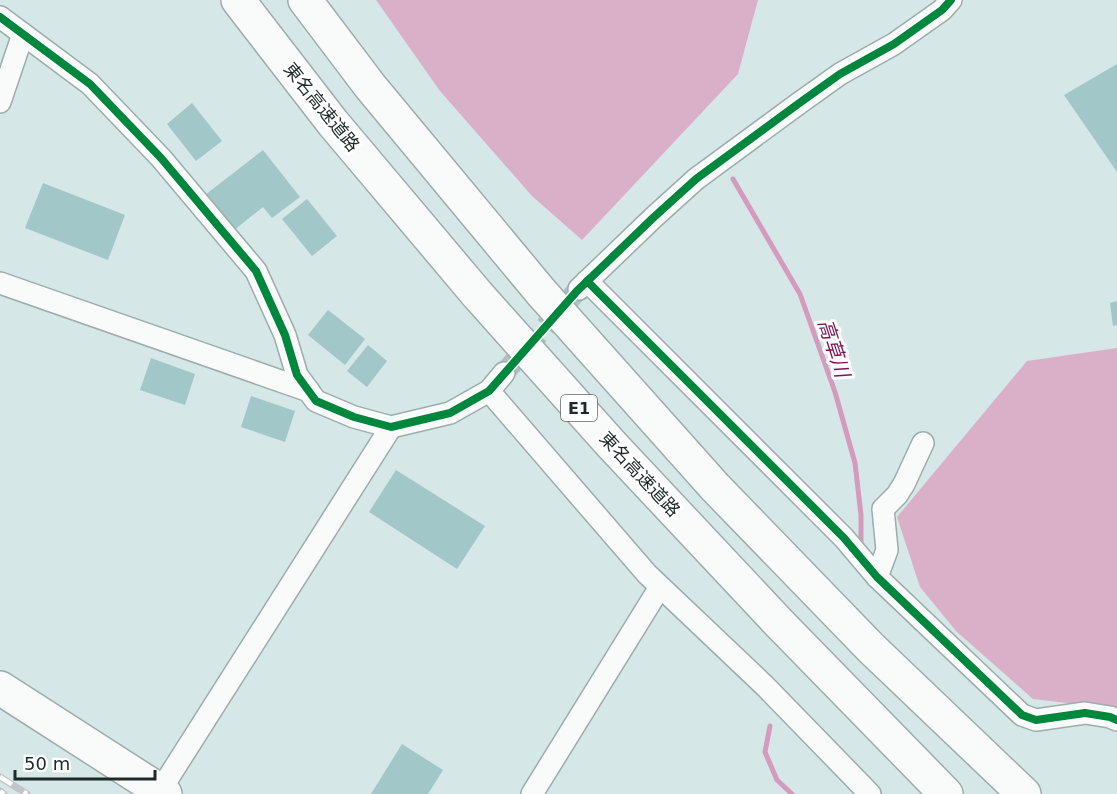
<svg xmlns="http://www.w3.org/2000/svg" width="1117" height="794" font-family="'DejaVu Sans','Noto Sans JP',sans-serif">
<rect width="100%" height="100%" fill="#d5e7e7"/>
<!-- forest -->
<g fill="#dab0c9">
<path d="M376 0H758L738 74 582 240 532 196 440 91Z"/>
<path d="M1117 348V709L1033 699 956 631 920 587 897 517 1027 361Z"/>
</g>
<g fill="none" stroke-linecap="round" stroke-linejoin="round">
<!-- stream -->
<g stroke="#d59bbc" stroke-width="5">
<path d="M733 179 800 294 835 392 855 463 861 515V542"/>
<path d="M770 726 765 752 777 780 792 794"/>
</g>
</g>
<!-- building -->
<g fill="#a2c7c8">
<path d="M1117 64V172L1064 95Z"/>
<path d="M192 103 222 141 196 161 167 124Z"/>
<path d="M263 150 300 197 272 218 263 207 233 231 205 195Z"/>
<path d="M43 183 125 215 108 260 25 228Z"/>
<path d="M307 199 337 236 312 256 282 219Z"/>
<path d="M1117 301V325L1113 326 1110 303Z"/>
<path d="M328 310 365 339 345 365 308 335Z"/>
<path d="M368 345 387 361 367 387 347 371Z"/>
<path d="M151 358 195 374 185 405 140 390Z"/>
<path d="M251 396 295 411 285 442 241 427Z"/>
<path d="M396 470 485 526 457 569 369 512Z"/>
<path d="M402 744 443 770 428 794H371Z"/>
</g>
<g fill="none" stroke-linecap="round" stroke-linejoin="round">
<!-- minor-tunnel -->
<path stroke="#b0c1c1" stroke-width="21" stroke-dasharray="21 10" stroke-linecap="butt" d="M504 373 577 291"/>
<!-- minor casing -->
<g stroke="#9dacac" stroke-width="24">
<g id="minor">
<path d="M0 17 90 84 161 158 256 271 285 335 297 375 316 401 354 417 391 427 450 413 489 391 504 373"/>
<path d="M0 102 23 34"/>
<path d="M587 281 844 538 877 577 1022 715 1036 720 1085 713 1110 717 1117 720"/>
<path d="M0 283 309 391"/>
<path d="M579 289 654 217 696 179 798 104 840 74 894 44 942 10 951 0"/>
<path d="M489 391 647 574 766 687 870 794"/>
<path d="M877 577 887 550 883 509 897 495 904 484 923 443"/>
<path d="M158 794 391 427"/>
<path d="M532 794 660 587"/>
</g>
</g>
<!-- trunk casing -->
<g stroke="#9dacac" stroke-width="36">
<path id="trunk" d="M0 688 165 794"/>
</g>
<!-- motorway casing -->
<g stroke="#9dacac" stroke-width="36">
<g id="motorway">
<path d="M238 0 333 123 477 294 612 445 780 624 946 794"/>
<path d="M305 0 370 86 541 292 715 487 871 648 1024 794"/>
</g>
</g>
<!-- minor -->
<use href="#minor" stroke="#f9fbfb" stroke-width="21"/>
<!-- trunk -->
<use href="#trunk" stroke="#f9fbfb" stroke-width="33"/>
<!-- motorway -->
<use href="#motorway" stroke="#f9fbfb" stroke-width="33"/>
<!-- rail casing -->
<g stroke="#c1c5c5" stroke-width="7">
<g id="rail">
<path d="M0 777 27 794"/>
<path d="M0 791 4 794"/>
</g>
</g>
<!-- rail -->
<use href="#rail" stroke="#fff" stroke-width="4.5" stroke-dasharray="14" stroke-linecap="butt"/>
<!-- cycleway casing -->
<g stroke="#fff" stroke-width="11">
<g id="cycleway">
<path d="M0 17 90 84 161 158 256 271 285 335 297 375 316 401 354 417 391 427 450 413 489 391 577 291 654 217 696 179 798 104 840 74 894 44 942 10 951 0"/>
<path d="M587 281 844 538 877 577 1022 715 1036 720 1085 713 1110 717 1117 720"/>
</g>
</g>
<!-- cycleway -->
<use href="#cycleway" stroke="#00873e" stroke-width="8"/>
</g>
<g text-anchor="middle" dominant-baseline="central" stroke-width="6" stroke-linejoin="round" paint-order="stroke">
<!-- shield labels -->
<rect fill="#fff" stroke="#616a6a" stroke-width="1.5" x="561" y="395" width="36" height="26" rx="4.5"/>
<g font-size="16" font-weight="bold" fill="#1d2a2a">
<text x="579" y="408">E1</text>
</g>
<!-- street labels -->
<g font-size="18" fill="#1d2a2a" stroke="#fff">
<text transform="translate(322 107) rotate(51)">東名高速道路</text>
<text transform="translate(640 474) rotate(47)">東名高速道路</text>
</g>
<!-- water labels -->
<g font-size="20" font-style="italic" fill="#7f1256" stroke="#fff">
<text transform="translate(834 348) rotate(72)">高草川</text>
</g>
</g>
<!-- scale -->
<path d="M15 770v9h140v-9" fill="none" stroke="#1d2a2a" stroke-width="3"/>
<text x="24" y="770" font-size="18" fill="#1d2a2a" stroke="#ffffff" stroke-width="4.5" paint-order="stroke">50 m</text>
</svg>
